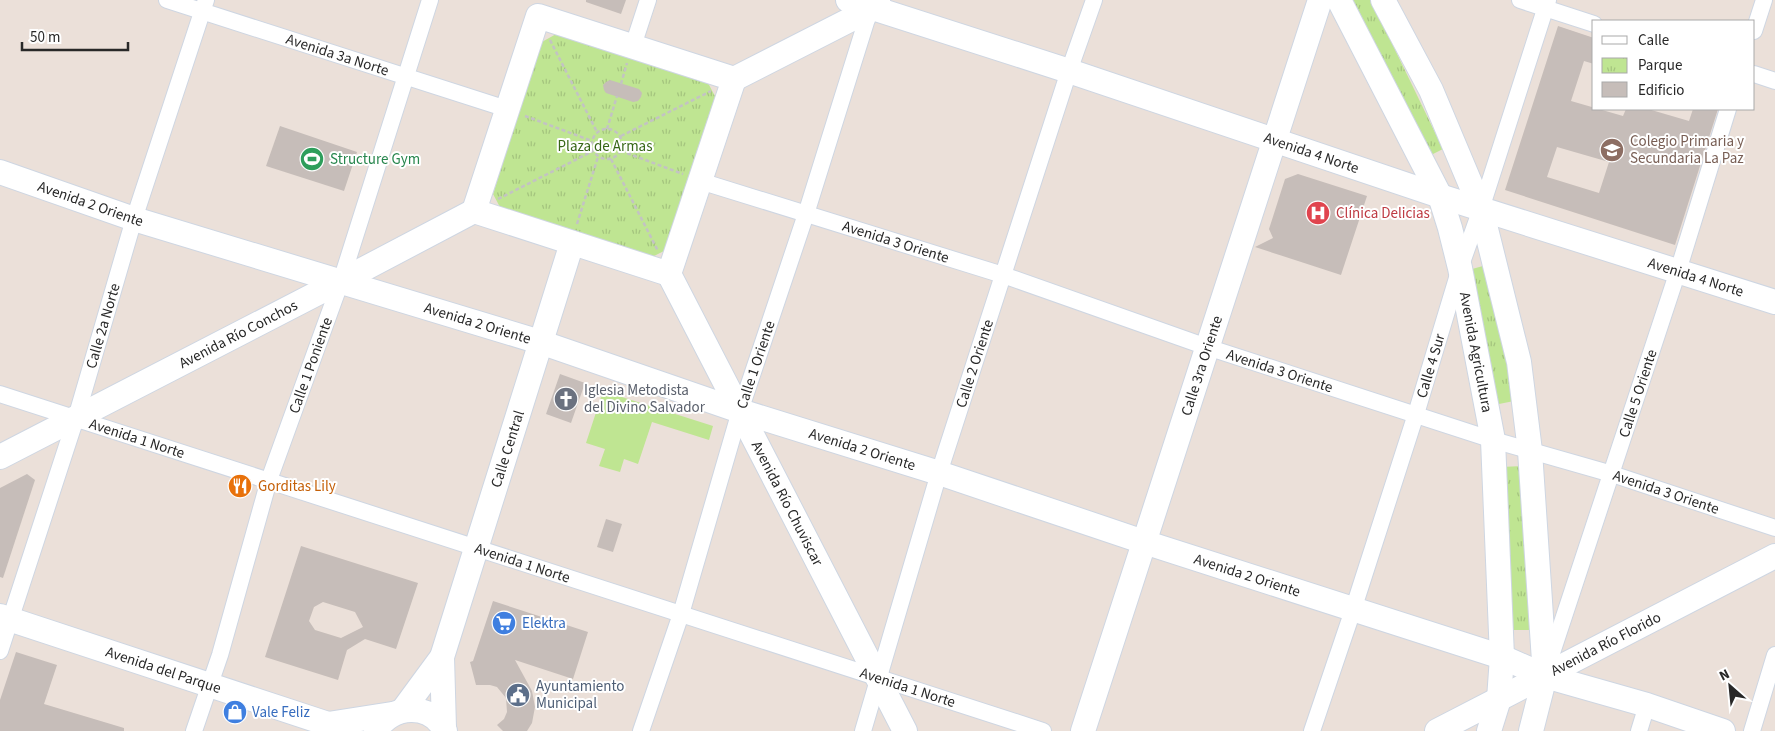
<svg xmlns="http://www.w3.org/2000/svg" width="1775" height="731" font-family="'Source Sans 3',sans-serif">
<defs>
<pattern id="park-tufts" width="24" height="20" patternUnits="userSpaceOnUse" patternTransform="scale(1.25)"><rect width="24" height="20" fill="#bfe592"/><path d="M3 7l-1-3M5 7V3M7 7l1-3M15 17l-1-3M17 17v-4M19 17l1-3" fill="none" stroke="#a4c47e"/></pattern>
</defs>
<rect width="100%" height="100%" fill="#ebe0d9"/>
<!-- grass -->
<path fill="#bfe592" d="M603 391 713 426 709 440 652 422 638 464 624 459 620 472 599 466 605 449 586 443Z"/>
<!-- park -->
<g fill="url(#park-tufts)">
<path d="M1351 0H1371L1443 149 1427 157Z"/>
<path d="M558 33 708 83 716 98 668 249 650 258 501 209 493 194 540 43Z"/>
<path d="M1490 264 1519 400 1494 405 1465 271Z"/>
<path d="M1523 466 1533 630H1508L1501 467Z"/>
</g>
<!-- building -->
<g fill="#c6bdb9" fill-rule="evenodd">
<path d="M586 0H626L621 14 586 2Z"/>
<path d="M1558 26 1594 38V64L1584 61 1571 101 1623 116 1626 109H1648L1689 121 1693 109H1718L1675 245 1505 190ZM1557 147 1609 162 1599 193 1547 177Z"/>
<path d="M610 80 639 89 642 93 641 97 638 101 633 102 606 93 604 90 603 85 606 82Z"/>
<path d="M280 126 357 152 344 191 266 166Z"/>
<path d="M1298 174 1367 196 1341 275 1255 247 1273 238 1269 229 1285 179Z"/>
<path d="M560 374 585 383 571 423 546 414Z"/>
<path d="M27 474 35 480 3 578 0 577V488Z"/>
<path d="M606 519 622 524 613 552 597 547Z"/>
<path d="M301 546 418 583 396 649 365 639 347 650 338 680 265 657ZM323 602 355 612 363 627 341 638 315 630 309 621 314 607Z"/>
<path d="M493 601 588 632 573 679 515 660 532 691 535 707 532 723 527 731H503L497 725 504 719 507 712 506 698 497 687 490 685H476L470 662 473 661Z"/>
<path d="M16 652 57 665 44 704 124 728V731H0V700Z"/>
</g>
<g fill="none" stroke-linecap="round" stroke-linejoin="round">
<!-- street casing -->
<g stroke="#ced6e2" stroke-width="18">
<g id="street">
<path id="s1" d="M167 0 507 109"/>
<path d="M1520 0 1594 24"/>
<path d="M1754 31 1764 0"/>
<path d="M633 46 648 0"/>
<path d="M1754 74 1775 81"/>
<path id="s2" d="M700 181 1003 275 1207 347 1493 440 1612 474 1775 528"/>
<path id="s3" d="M0 394 1043 731"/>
<path id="s4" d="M0 651 76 418 134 219 206 0"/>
<path id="s5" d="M1548 665 1678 271 1728 109"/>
<path id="s6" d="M194 731 220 655 269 480 341 281 430 0"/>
<path id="s7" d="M641 731 681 614 740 411 806 214 866 22 873 5"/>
<path id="s8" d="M863 731 939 473 1069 71 1094 0"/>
<path id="s9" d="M1312 731 1353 610 1416 414 1460 268 1481 209 1548 0"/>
<path d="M1639 731 1647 705"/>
<path d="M1752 731 1775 655"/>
</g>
</g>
<!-- secondary casing -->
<g stroke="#ced6e2" stroke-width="26">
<g id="secondary">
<path id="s10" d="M848 0 1069 71 1440 196 1775 302"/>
<path id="s11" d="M1339 0 1440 196 1450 228 1460 268 1493 440 1502 657 1499 699 1489 731"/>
<path d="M1383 0 1431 90 1481 209 1519 362 1530 451 1545 676 1531 731"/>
<path d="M538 16 734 79 669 274 474 211Z"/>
<path d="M734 79 879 5"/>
<path id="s12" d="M0 172 134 219 540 342 740 411 939 473 1144 542 1502 657 1545 676 1647 705 1723 731"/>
<path id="s13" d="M669 274 905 731"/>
<path id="s14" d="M0 457 341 281 474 211"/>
<path id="s15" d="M0 616 328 724"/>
<path id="s16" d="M442 657 572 243"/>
<path d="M403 710 442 657 444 728"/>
<path d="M338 731 328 724 392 714"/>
<path d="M376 731C391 704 431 702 445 731"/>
<path id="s17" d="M1083 731 1320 0"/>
<path id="s18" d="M1437 731 1775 556"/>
</g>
</g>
<!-- path -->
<g stroke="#c3c3c3" stroke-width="2.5" stroke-dasharray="4 2.5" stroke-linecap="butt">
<path d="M550 40 597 132"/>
<path d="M621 84 627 63"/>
<path d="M525 116 592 141"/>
<circle cx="607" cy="144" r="15"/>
<path d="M607 129 617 96"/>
<path d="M621 136 711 91"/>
<path d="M621 151 683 174"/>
<path d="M611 159 658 251"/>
<path d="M498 199 593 151"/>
<path d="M577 224 598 157"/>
</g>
<!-- street -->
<use href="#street" stroke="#fff" stroke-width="16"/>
<!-- secondary -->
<use href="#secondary" stroke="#fff" stroke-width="24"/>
</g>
<!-- icons -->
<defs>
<g id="school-disc" transform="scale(1.25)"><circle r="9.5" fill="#8d6e63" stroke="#fff"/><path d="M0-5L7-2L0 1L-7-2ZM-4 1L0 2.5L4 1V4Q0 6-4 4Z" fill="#fff"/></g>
<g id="stadium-disc" transform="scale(1.25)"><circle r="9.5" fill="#2e9e5b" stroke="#fff"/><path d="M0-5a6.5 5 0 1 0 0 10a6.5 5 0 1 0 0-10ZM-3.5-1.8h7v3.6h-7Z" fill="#fff"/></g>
<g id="hospital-disc" transform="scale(1.25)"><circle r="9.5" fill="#e0444e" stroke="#fff"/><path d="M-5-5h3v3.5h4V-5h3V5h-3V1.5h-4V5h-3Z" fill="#fff"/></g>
<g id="church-disc" transform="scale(1.25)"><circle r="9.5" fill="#6b7280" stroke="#fff"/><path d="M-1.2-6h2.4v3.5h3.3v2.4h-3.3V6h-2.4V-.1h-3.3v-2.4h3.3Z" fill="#fff"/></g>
<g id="restaurant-disc" transform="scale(1.25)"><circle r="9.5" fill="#e8710a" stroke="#fff"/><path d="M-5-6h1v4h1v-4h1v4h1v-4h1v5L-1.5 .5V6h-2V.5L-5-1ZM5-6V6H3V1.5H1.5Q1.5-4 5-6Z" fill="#fff"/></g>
<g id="supermarket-disc" transform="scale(1.25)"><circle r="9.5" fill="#3f7fe0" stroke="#fff"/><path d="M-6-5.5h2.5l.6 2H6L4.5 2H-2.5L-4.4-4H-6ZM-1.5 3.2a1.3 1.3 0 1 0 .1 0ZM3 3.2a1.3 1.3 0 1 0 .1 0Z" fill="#fff"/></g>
<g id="civic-disc" transform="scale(1.25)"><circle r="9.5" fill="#5c6f8a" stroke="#fff"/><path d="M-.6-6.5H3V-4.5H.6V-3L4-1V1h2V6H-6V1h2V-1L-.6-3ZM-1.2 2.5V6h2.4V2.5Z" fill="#fff"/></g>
<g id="shop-disc" transform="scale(1.25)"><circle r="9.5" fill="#3f7fe0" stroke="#fff"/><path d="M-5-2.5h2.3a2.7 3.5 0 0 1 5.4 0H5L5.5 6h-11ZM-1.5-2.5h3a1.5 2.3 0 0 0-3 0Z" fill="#fff"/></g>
</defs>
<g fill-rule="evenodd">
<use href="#school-disc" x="1612" y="150"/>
<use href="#stadium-disc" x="312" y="159"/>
<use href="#hospital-disc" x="1318" y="213"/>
<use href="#church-disc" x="566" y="399"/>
<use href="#restaurant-disc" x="240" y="486"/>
<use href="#supermarket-disc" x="504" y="623"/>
<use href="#civic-disc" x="518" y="695"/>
<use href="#shop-disc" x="235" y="712"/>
</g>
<g text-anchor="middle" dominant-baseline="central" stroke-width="4" stroke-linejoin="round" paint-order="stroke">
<!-- street labels -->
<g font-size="15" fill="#282828" stroke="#fff">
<text stroke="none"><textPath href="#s1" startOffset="179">Avenida 3a Norte</textPath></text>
<text stroke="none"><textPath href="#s10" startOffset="488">Avenida 4 Norte</textPath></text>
<text stroke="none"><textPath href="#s12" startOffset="96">Avenida 2 Oriente</textPath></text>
<text stroke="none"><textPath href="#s2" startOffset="205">Avenida 3 Oriente</textPath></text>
<text stroke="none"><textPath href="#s10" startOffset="892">Avenida 4 Norte</textPath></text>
<text stroke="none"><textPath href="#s12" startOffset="501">Avenida 2 Oriente</textPath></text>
<text stroke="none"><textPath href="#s4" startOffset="341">Calle 2a Norte</textPath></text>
<text stroke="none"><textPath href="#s14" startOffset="268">Avenida Río Conchos</textPath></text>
<text stroke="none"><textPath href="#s11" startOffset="381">Avenida Agricultura</textPath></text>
<text stroke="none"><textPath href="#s8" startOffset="384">Calle 2 Oriente</textPath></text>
<text stroke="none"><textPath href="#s6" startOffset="384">Calle 1 Poniente</textPath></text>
<text stroke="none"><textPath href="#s7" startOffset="384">Calle 1 Oriente</textPath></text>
<text stroke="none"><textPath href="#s17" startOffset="384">Calle 3ra Oriente</textPath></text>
<text stroke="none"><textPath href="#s9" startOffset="384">Calle 4 Sur</textPath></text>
<text stroke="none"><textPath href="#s2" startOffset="610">Avenida 3 Oriente</textPath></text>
<text stroke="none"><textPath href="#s5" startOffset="286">Calle 5 Oriente</textPath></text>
<text stroke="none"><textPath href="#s3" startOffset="144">Avenida 1 Norte</textPath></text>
<text stroke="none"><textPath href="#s12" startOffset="906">Avenida 2 Oriente</textPath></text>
<text stroke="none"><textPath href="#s16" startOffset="218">Calle Central</textPath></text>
<text stroke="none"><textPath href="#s2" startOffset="1015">Avenida 3 Oriente</textPath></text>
<text stroke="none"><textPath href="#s13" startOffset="258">Avenida Río Chuviscar</textPath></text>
<text stroke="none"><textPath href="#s3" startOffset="549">Avenida 1 Norte</textPath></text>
<text stroke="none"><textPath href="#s12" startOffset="1311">Avenida 2 Oriente</textPath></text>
<text stroke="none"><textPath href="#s18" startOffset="190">Avenida Río Florido</textPath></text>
<text stroke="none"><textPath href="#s15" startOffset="172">Avenida del Parque</textPath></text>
<text stroke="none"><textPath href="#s3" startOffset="954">Avenida 1 Norte</textPath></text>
</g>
<!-- education labels -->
<g font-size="15" fill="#785e54" stroke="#fff" text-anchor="start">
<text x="1630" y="141">Colegio Primaria y<tspan x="1630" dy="17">Secundaria La Paz</tspan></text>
</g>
<!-- park labels -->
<g font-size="15" fill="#376716" stroke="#fff">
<text x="605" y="146">Plaza de Armas</text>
</g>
<!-- leisure labels -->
<g font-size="15" fill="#27864d" stroke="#fff" text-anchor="start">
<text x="330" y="159">Structure Gym</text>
</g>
<!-- health labels -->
<g font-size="15" fill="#be3a42" stroke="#fff" text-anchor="start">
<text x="1336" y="213">Clínica Delicias</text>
</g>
<!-- worship labels -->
<g font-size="15" fill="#5b616d" stroke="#fff" text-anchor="start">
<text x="584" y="390">Iglesia Metodista<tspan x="584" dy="17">del Divino Salvador</tspan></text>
</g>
<!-- food labels -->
<g font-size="15" fill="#c56008" stroke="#fff" text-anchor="start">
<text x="258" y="486">Gorditas Lily</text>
</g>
<!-- shop labels -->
<g font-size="15" fill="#366cbe" stroke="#fff" text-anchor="start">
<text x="522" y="623">Elektra</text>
<text x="252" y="712">Vale Feliz</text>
</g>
<!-- service labels -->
<g font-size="15" fill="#4e5e75" stroke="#fff" text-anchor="start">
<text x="536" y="686">Ayuntamiento<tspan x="536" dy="17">Municipal</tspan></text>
</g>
</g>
<!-- legend -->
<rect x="1592" y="20" width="162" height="90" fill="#ffffff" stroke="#a9a9a9"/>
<rect x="1602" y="36" width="25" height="8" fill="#ffffff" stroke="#a9a9a9"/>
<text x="1638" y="45" font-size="15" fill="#282828">Calle</text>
<rect x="1602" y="58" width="25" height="15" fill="url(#park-tufts)" stroke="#a9a9a9"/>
<text x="1638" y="70" font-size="15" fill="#282828">Parque</text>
<rect x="1602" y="82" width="25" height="15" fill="#c6bdb9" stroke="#a9a9a9"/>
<text x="1638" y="95" font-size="15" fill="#282828">Edificio</text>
<!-- north arrow -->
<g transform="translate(1730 686) rotate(333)" stroke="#ffffff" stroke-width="4" paint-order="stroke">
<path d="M0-4L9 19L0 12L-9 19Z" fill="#282828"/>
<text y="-8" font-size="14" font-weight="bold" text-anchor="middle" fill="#282828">N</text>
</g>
<!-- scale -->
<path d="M22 42v8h106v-8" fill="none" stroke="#282828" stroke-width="2.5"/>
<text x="30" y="42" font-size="15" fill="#282828" stroke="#ffffff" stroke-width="4" paint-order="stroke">50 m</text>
</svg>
